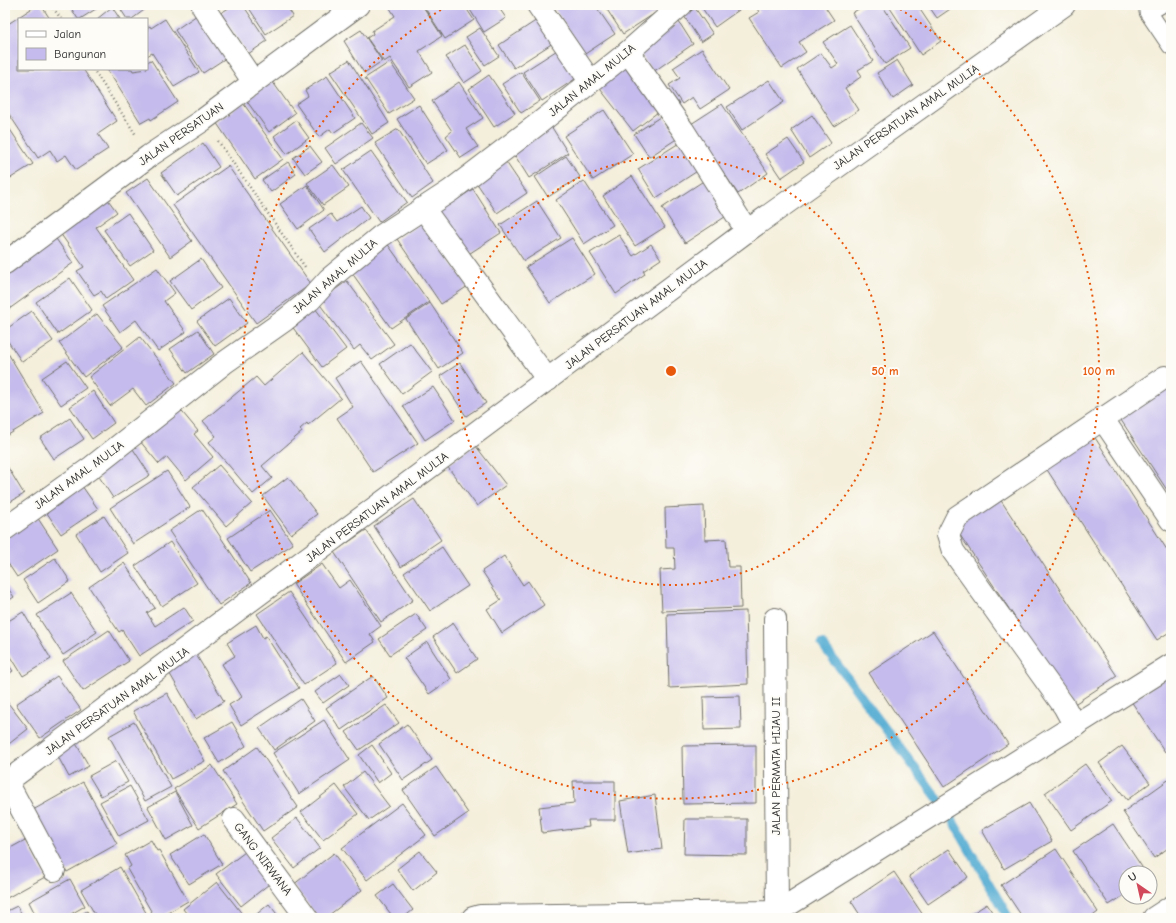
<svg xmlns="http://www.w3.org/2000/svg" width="1176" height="923" font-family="'Comic Neue',sans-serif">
<rect width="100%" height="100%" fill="#fdfcf7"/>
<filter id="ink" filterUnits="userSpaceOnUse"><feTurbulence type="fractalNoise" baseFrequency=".025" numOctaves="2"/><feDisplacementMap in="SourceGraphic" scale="8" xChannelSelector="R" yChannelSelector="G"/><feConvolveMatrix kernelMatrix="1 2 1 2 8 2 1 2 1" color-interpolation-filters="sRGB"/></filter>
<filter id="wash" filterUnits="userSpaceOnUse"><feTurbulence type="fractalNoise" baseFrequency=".012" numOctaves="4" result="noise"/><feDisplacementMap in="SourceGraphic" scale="16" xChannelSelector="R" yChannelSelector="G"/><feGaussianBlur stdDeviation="0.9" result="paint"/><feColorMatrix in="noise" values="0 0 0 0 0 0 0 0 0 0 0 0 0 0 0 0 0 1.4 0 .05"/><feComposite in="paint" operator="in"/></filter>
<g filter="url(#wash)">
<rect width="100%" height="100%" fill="#f4efdb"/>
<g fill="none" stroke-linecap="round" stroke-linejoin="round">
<!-- stream -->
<path stroke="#57add3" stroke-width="9" d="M822 644 947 811 1009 918"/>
</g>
<g id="blocks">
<!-- building -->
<g fill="#c5bbec">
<path d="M37 5H41L50 19H19V69H83L117 121 98 134 108 149 76 170 66 155 57 161 50 150 38 158 5 108V26Z"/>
<path d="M69 5H102L80 19H78Z"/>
<path d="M118 5H151L132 19H127Z"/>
<path d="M233 5H243L267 41 248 54 221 13Z"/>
<path d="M247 5H286L293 16 266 34Z"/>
<path d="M388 5H422L442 36 419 51 432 72 409 87 390 58 384 62 367 38 373 34 372 31 395 16Z"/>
<path d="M423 5H464L474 20 445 39Z"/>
<path d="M467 5H497L506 18 484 32Z"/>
<path d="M552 5H595L615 34 585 54Z"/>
<path d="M604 5H661L663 8 623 34Z"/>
<path d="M700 5H746L715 27Z"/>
<path d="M755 5H824L834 20 799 42 806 52 782 68 749 18 759 12Z"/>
<path d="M865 5H882L910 48 885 64 852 13Z"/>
<path d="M888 5H917L941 41 921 55Z"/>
<path d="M928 5H956L937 18Z"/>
<path d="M112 7 120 19H97Z"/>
<path d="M695 8 713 34 701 42 684 16Z"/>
<path d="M203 11 232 54 203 73 175 30Z"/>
<path d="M540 18 556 41 514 68 499 45Z"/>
<path d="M165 19 199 72 174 87 152 53 147 56V28L150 26 151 28Z"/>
<path d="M679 22 693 44 653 72 638 51Z"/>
<path d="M850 25 873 61 858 70 862 76 845 88 859 110 834 126 797 69 821 53 832 68 838 64 823 42Z"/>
<path d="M480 28 499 56 485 65 466 37Z"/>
<path d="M361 30 382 61 364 73 344 41Z"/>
<path d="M465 45 482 71 464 83 446 57Z"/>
<path d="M562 47 581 75 542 101 523 72Z"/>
<path d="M702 49 729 90 700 109 692 97 682 104 669 85 680 78 673 68Z"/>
<path d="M151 60 178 102 151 120 150 118 141 123 107 69H132L133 71 147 69V62Z"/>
<path d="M349 60 389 123 372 134 330 72Z"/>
<path d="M897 60 913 85 893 99 877 73Z"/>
<path d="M623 61 662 109 633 131 597 85Z"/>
<path d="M390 62 414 98 389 114 365 78Z"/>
<path d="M521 72 540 101 521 113 502 84Z"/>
<path d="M489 75 515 113 494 127 469 89Z"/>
<path d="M327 76 355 118 333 133 330 129 319 137 296 104 308 96 305 90Z"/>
<path d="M769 80 784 102 742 130 727 107Z"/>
<path d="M272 81 295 113 269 132 246 100Z"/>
<path d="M459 82 483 118 466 129 478 147 461 158 446 136 452 131 432 101Z"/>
<path d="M243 103 283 159 255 179 216 122Z"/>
<path d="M722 104 768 173 738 194 691 124Z"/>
<path d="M419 105 448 150 426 164 397 119Z"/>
<path d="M604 110 633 154 593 180 564 136Z"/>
<path d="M663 115 678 138 649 157 634 134Z"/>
<path d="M812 115 831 143 809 158 791 130Z"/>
<path d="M296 120 309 138 287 154 274 136Z"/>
<path d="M5 122 33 164 6 181 5 180Z"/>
<path d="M361 123 373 138 336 164 325 148Z"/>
<path d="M551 126 568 153 529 178 512 151Z"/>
<path d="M398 129 433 183 412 198 375 143Z"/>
<path d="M788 139 804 162 781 178 765 154Z"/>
<path d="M684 140 702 168 656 198 638 169Z"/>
<path d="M203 143 219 167 177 196 161 173Z"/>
<path d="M310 146 322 162 305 174 293 158Z"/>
<path d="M371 151 407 202 379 222 343 170Z"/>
<path d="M566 156 580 177 548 197 535 177Z"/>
<path d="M504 159 527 193 497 213 474 179Z"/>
<path d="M288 162 296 174 271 192 262 180Z"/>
<path d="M333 165 349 187 323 205 307 183Z"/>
<path d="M228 166 311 284 256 323 173 205Z"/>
<path d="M632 176 665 227 635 246 603 196Z"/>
<path d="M148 178 192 241 170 257 126 193Z"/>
<path d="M708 178 731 213 685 243 662 208Z"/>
<path d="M584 181 613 225 584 244 556 200Z"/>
<path d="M307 185 324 210 298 229 280 204Z"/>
<path d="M473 189 501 233 464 257 435 214Z"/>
<path d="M106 197 117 212 96 227 133 280 106 299 101 291 94 295 77 271 84 267 60 233Z"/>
<path d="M537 201 561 238 524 261 500 225Z"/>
<path d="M361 206 369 218 325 252 309 229 331 214 337 222Z"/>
<path d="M128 213 153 250 130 266 104 230Z"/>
<path d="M424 221 468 286 441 304 397 239Z"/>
<path d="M619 235 633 256 651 244 661 259 643 271 645 274 616 294 590 253Z"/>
<path d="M54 236 73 263 5 312V270Z"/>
<path d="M572 238 595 274 550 303 526 267Z"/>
<path d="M384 239 429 302 391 328 347 266Z"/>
<path d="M201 259 221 288 191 310 170 281Z"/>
<path d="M157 268 175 293 164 301 186 332 158 351 136 320 120 332 102 306Z"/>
<path d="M70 278 92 310 58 334 36 302Z"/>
<path d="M347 281 394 344 372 360 360 345 354 350 318 302Z"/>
<path d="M229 298 247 323 215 346 197 321Z"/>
<path d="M430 303 463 353 439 369 406 319Z"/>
<path d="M315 308 346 349 322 367 291 325Z"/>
<path d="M32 311 53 341 22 362 5 337V330Z"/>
<path d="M97 314 123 347 84 377 59 343Z"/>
<path d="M198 330 214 354 187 373 170 349Z"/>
<path d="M140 337 176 383 146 406 133 389 110 406 89 377Z"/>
<path d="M410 343 432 372 402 394 380 364Z"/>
<path d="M5 350H6L44 413 8 435 5 430Z"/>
<path d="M303 352 341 398 308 425 307 423 300 429 302 432 262 466 272 478 253 494 209 442 216 436 203 421 256 377 264 386Z"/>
<path d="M67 361 86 388 61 405 42 378Z"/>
<path d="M361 361 418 443 373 472 337 418 353 407 335 378Z"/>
<path d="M460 363 486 403 466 416 440 376Z"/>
<path d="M1165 383 1171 393V496L1117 414Z"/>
<path d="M433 387 455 420 425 440 403 406Z"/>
<path d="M93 391 114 423 92 439 70 407Z"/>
<path d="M178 407 198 431 194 434 213 457 186 480 167 457 159 464 139 440Z"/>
<path d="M70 418 84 439 54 459 40 438Z"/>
<path d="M1092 433 1171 556V631L1157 640 1044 465Z"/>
<path d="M475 445 506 485 477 506 447 466Z"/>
<path d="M133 449 150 475 113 498 96 472Z"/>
<path d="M219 465 252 503 226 526 193 487Z"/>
<path d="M7 466 24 494 5 505V468Z"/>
<path d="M167 471 190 507 133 544 110 508Z"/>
<path d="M288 477 317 514 291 534 263 496Z"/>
<path d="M82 486 98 509 61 534 45 510Z"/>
<path d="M998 496 1117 676 1073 705 954 526Z"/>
<path d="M414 499 441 540 401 567 374 526Z"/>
<path d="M704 506 705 540 726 539 728 567H740L741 608 662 611 660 570 675 569 674 548H666L665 508Z"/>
<path d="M202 509 251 583 219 605 169 531Z"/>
<path d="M270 510 293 544 250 572 228 538Z"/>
<path d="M104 516 128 553 100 572 76 534Z"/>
<path d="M37 517 58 549 17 577 5 559V538Z"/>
<path d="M366 530 413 600 381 622 334 552Z"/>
<path d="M170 542 197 583 162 606 135 566Z"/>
<path d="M442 547 468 586 430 611 404 573Z"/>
<path d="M504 556 523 585 528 581 544 605 502 633 487 609 501 600 482 571Z"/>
<path d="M55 558 70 581 38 603 23 580Z"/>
<path d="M124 563 155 608 147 613 155 626 184 607 193 621 139 656 122 630 119 632 89 587Z"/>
<path d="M322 564 339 588 350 580 381 626 370 634 375 642 346 662 293 584Z"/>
<path d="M5 584 14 597 5 603Z"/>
<path d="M289 592 337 663 304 685 257 614Z"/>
<path d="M71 593 97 632 63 655 37 615Z"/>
<path d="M746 611 748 684 669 688 667 614Z"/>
<path d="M23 612 51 659 23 676 5 647V623Z"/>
<path d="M416 614 427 630 390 655 379 639Z"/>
<path d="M453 623 477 659 457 673 433 637Z"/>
<path d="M256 625 263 638 266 636 299 688 241 725 229 705 242 697 222 664 235 656 227 643Z"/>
<path d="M109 630 129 661 83 691 63 661Z"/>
<path d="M933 631 1008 744 944 787 869 673Z"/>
<path d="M427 642 451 679 429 694 404 658Z"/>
<path d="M195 653 224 701 196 719 167 669Z"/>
<path d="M5 660 13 671 5 676Z"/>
<path d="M341 674 349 685 323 703 315 692Z"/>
<path d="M1171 674V749L1165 752 1131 701Z"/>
<path d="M57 676 81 710 40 738 16 704Z"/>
<path d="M373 676 388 698 341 730 326 708Z"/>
<path d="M167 693 205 761 171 779 133 711Z"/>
<path d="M740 696 741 729 704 730 703 697Z"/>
<path d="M5 699 28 729 5 747Z"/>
<path d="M301 699 315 721 274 750 259 728Z"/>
<path d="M386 705 399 723 359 750 346 732Z"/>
<path d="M324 720 350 760 299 794 273 753Z"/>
<path d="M134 722 171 787 145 801 109 736Z"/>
<path d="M232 722 246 746 219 763 204 738Z"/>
<path d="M407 724 432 760 403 780 379 744Z"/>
<path d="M74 740 89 766 69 777 55 751Z"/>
<path d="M372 745 391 773 378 783 359 755Z"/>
<path d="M756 745V803L683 804 682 746Z"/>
<path d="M1122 746 1150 783 1127 800 1099 763Z"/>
<path d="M257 747 298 807 263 831 223 771Z"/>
<path d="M116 761 128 782 101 796 89 776Z"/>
<path d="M1085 764 1112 801 1071 830 1045 793Z"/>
<path d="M212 765 237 804 199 828 174 789Z"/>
<path d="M436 767 468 813 435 836 403 790Z"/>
<path d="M363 772 389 806 369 820 344 787Z"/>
<path d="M1171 778V846L1154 858 1123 812Z"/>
<path d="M573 781H615V820H588L589 827 542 833 539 807 574 803Z"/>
<path d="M83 782 117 844 67 872 33 810Z"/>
<path d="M336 785 358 814 323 840 301 812Z"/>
<path d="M130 786 149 820 119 836 100 802Z"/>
<path d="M175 792 193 825 166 840 148 807Z"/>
<path d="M655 795 662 849 628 854 620 801Z"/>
<path d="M402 803 426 835 367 880 342 848Z"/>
<path d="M1029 803 1052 841 1004 869 982 830Z"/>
<path d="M297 818 320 848 294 868 271 838Z"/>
<path d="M685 819H747V855L684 854Z"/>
<path d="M1113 824 1146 873H1126V894L1109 905 1073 851Z"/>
<path d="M204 834 222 864 189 884 170 855Z"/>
<path d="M25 840 45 877 5 899V851Z"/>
<path d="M151 840 157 851 159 850 188 901 159 918H155L127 869 131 866 125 855Z"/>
<path d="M249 849 273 881 241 906 216 874Z"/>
<path d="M949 849 968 877 928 904 909 876Z"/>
<path d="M1056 849 1098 912 1090 918H1023L1001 885Z"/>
<path d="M420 851 437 872 413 891 397 869Z"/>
<path d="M334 853 362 890 325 918H319L293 885Z"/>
<path d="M120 867 149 918H97L81 890Z"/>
<path d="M894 872 925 918H862L851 901Z"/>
<path d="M70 879 85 906 64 918H37L29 902Z"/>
<path d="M217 882 243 915 239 918H190L183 909Z"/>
<path d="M393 884 413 910 403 918H394L377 896Z"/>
<path d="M269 904 280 918H252Z"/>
<path d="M987 904 996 918H965Z"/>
<path d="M17 906 24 918H5V912Z"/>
<path d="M87 911 91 918H76Z"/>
</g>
</g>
</g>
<g filter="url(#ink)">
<use href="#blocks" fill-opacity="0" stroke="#717069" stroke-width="1"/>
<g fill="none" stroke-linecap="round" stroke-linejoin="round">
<!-- service casing -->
<g stroke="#717069" stroke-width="19">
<path id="service" d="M1160 5 1148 12 1171 46"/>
</g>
<!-- minor casing -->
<g stroke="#717069" stroke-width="24">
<g id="minor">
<path d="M538 5 590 81"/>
<path d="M203 7 253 81"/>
<path d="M628 52 683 130 747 231"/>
<path d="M423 208 548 380"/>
<path d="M5 263 149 156 203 120 358 5"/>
<path d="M1102 418 1171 520"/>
<path d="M5 529 92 467 224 363 285 320 310 300 329 279 381 236 450 191 538 124 628 52 681 5"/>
<path d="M1075 726 1064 706 953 551 948 535 957 517 1165 377 1171 379"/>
<path d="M7 782 54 870"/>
<path d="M5 783 747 231 1064 5"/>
<path d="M234 819 307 918"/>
<path d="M473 918 480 916 777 912 775 619"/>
<path d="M777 918V912L1171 665"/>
<path d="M1154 918 1171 907"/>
</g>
</g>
<!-- path -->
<g stroke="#717069" stroke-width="2.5" stroke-dasharray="1 3" stroke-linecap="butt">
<path d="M51 5 61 19"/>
<path d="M93 69 136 135"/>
<path d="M218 141 305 267"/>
</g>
<!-- service -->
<use href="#service" stroke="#fff" stroke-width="17"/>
<!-- minor -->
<use href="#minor" stroke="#fff" stroke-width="22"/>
</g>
</g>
<!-- distance rings -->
<g fill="none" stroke="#e8590c" stroke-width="2" stroke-dasharray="2 4">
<circle cx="671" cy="371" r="214"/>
<path d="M895 6A428 428 0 1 1 447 6"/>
</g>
<g text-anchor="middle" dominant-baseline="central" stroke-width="4" stroke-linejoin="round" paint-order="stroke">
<!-- street labels -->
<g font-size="12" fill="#2b2b2b" stroke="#fdfcf7">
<text transform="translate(592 80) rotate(-39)">JALAN AMAL MULIA</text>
<text transform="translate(906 117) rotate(-35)">JALAN PERSATUAN AMAL MULIA</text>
<text transform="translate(181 134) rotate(-35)">JALAN PERSATUAN</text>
<text transform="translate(335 276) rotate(-41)">JALAN AMAL MULIA</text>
<text transform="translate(636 314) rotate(-37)">JALAN PERSATUAN AMAL MULIA</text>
<text transform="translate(79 475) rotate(-36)">JALAN AMAL MULIA</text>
<text transform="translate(377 507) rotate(-37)">JALAN PERSATUAN AMAL MULIA</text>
<text transform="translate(117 701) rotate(-36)">JALAN PERSATUAN AMAL MULIA</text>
<text transform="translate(776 766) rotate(-90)">JALAN PERMATA HIJAU II</text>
<text transform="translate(263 859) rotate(53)">GANG NIRWANA</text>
</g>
</g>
<circle cx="671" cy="371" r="6" fill="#e8590c" stroke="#fdfcf7" stroke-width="2"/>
<g font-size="12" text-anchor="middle" font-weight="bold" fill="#e8590c" stroke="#fdfcf7" stroke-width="4" stroke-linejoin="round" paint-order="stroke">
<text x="885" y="375">50 m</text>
<text x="1099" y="375">100 m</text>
</g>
<!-- margin -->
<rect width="1176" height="923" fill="none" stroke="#fdfcf7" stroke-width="20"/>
<!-- legend -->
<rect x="18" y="18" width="130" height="52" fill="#fdfcf7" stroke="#a9a8a5"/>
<rect x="26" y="31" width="20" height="6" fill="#ffffff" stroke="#a9a8a5"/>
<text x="54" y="38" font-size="12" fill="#2b2b2b">Jalan</text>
<rect x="26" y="48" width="20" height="12" fill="#c5bbec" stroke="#a9a8a5"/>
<text x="54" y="58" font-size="12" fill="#2b2b2b">Bangunan</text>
<!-- north arrow -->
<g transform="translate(1138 885) rotate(326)"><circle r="19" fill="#fdfcf7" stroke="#a9a8a5"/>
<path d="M0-3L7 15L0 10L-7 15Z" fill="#d1495b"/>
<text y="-6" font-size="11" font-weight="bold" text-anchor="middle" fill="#2b2b2b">U</text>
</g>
</svg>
